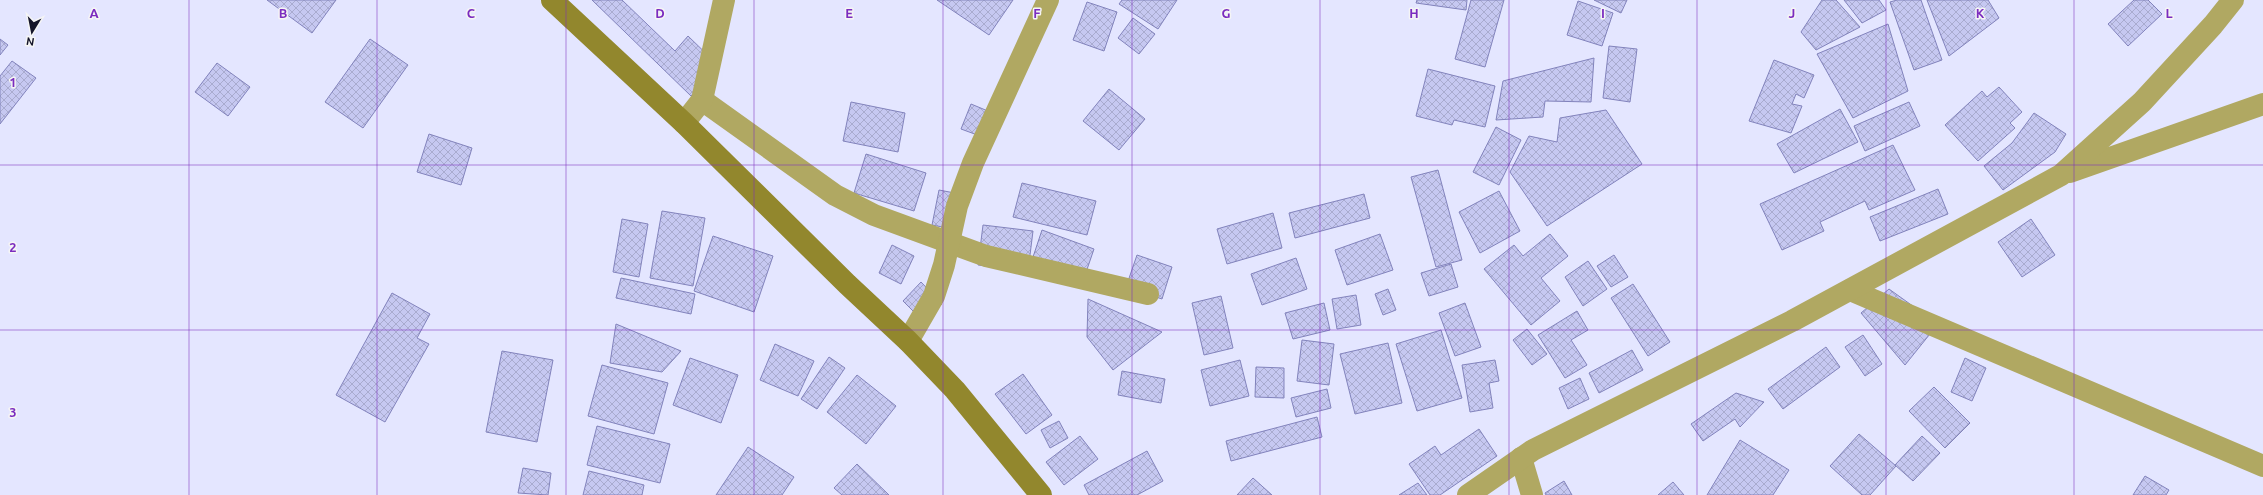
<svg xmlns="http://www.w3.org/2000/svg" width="2263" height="495" font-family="Ubuntu,sans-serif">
<defs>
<pattern id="building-cross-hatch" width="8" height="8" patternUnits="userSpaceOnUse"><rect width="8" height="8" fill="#c6c8f1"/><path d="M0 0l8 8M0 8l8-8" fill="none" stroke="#a9abcf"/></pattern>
</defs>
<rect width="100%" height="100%" fill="#e4e6ff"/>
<!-- building -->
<g fill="url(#building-cross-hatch)" stroke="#8283bc">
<path d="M267 0H336L312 33Z"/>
<path d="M592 0H622L675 51 688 36 719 66 691 96Z"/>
<path d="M937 0H1013L989 35Z"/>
<path d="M1122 0H1177L1158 29 1119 4Z"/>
<path d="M1417 0H1467L1466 10 1416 3Z"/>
<path d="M1471 0H1504L1485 67 1455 59Z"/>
<path d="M1594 0H1627L1621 13Z"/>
<path d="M1822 0H1836L1860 27 1816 50 1801 32Z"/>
<path d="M1844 0H1879L1886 10 1862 23Z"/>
<path d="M1897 0H1921L1942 60 1914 70 1890 2Z"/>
<path d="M1927 0H1988L1999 18 1949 56Z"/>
<path d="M2134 0H2148L2162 14 2128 46 2108 24Z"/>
<path d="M1578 1 1613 13 1602 46 1567 35Z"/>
<path d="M1087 2 1117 12 1104 51 1073 40Z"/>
<path d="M1133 18 1155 34 1139 54 1118 38Z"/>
<path d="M1888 24 1908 91 1853 118 1817 54Z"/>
<path d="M0 39 8 45 0 55Z"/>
<path d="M370 39 408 65 363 128 325 102Z"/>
<path d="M1609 46 1637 49 1630 102 1603 98Z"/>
<path d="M1594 58 1591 102 1545 101 1543 117 1496 120 1503 81Z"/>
<path d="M1774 60 1814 75 1804 98 1796 94 1792 104 1802 106 1791 133 1749 121Z"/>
<path d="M12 61 36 78 0 124V76Z"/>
<path d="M217 63 250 87 228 116 195 92Z"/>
<path d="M1428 69 1495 86 1485 127 1454 120 1452 125 1416 116Z"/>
<path d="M1999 87 2022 112 2010 123 2015 128 1978 161 1945 125 1982 91 1987 97Z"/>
<path d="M1109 89 1145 119 1119 150 1083 121Z"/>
<path d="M851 102 905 113 898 152 843 141Z"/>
<path d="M1909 102 1920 126 1865 151 1854 126Z"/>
<path d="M971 104 1000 116 991 140 961 129Z"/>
<path d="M1840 109 1858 142 1794 173 1777 144Z"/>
<path d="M1606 110 1642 164 1547 226 1510 172 1529 136 1557 142 1560 118Z"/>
<path d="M2034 113 2066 134 2055 152 2003 190 1984 166 2012 143Z"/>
<path d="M1496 127 1521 140 1499 185 1473 172Z"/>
<path d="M429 134 472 148 461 185 417 172Z"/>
<path d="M1893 145 1915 190 1869 210 1865 201 1820 222 1824 231 1782 250 1760 204Z"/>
<path d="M866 154 926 173 914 211 854 193Z"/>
<path d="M1438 170 1462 260 1436 267 1411 177Z"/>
<path d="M1022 183 1096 201 1087 235 1013 217Z"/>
<path d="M1938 189 1948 214 1880 241 1870 217Z"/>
<path d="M939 190 965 195 958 230 932 225Z"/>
<path d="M1499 191 1520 231 1480 253 1459 212Z"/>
<path d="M1364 194 1370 218 1295 238 1289 213Z"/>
<path d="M662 211 705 218 693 286 650 278Z"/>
<path d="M1273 213 1282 248 1227 264 1217 229Z"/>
<path d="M622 219 648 224 639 277 613 272Z"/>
<path d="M2031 219 2055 255 2022 277 1998 242Z"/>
<path d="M983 225 1033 231 1028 271 978 265Z"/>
<path d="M1042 230 1094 249 1083 281 1031 263Z"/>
<path d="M1380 234 1393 270 1347 285 1335 250Z"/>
<path d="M1550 234 1568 256 1541 278 1560 301 1531 325 1484 269 1514 245 1523 256Z"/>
<path d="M713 236 773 256 754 312 694 291Z"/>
<path d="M892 245 914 256 901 284 879 273Z"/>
<path d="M1137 255 1172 267 1162 299 1126 287Z"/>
<path d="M1614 255 1628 277 1611 287 1597 266Z"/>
<path d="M1296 258 1307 289 1262 305 1251 274Z"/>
<path d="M1588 261 1607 289 1583 306 1565 277Z"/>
<path d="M1451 264 1458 287 1429 296 1421 273Z"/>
<path d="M621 278 695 294 691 314 616 298Z"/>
<path d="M921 282 942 304 924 322 903 301Z"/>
<path d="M1633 284 1670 342 1648 356 1611 298Z"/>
<path d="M1388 289 1396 310 1383 315 1375 294Z"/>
<path d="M1889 289 1938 324 1905 365 1861 313Z"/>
<path d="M392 293 430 314 417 338 429 344 385 422 336 395Z"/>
<path d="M1356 295 1361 325 1337 329 1332 299Z"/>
<path d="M1221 296 1233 348 1204 355 1192 303Z"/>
<path d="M1088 299 1162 332 1113 370 1087 337Z"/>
<path d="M1324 303 1330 330 1293 339 1285 313Z"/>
<path d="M1465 303 1481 347 1455 356 1439 313Z"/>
<path d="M1577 311 1588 330 1571 340 1587 365 1565 378 1538 335Z"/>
<path d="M616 324 681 351 662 372 610 363Z"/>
<path d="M1527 329 1547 354 1532 365 1513 340Z"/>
<path d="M1441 330 1462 398 1417 411 1396 344Z"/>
<path d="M1863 335 1882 364 1865 376 1845 347Z"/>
<path d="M1302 340 1334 344 1329 385 1297 381Z"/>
<path d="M1388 343 1402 403 1355 414 1340 354Z"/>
<path d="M775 344 814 361 798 396 760 380Z"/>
<path d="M1826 347 1840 367 1783 409 1768 389Z"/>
<path d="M1632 350 1643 370 1599 393 1589 373Z"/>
<path d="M502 351 553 360 537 442 486 432Z"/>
<path d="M829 357 845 368 817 409 801 399Z"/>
<path d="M690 358 738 375 721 423 673 405Z"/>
<path d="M1965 358 1986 368 1972 401 1951 392Z"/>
<path d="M1240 360 1249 396 1210 406 1201 370Z"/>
<path d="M1495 360 1499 381 1489 383 1493 408 1470 412 1462 365Z"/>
<path d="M602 365 668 383 654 434 588 416Z"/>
<path d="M1256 367 1284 368V398L1255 397Z"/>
<path d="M1122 371 1165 379 1161 403 1118 395Z"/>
<path d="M1023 374 1052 415 1026 434 995 394Z"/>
<path d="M857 375 896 406 866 444 827 412Z"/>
<path d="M1580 378 1589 399 1568 409 1559 388Z"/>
<path d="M1934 387 1970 423 1945 448 1909 411Z"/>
<path d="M1327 389 1331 408 1296 417 1291 398Z"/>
<path d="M1736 393 1764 402 1740 427 1735 419 1703 441 1691 424Z"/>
<path d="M1317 417 1322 437 1231 461 1226 441Z"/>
<path d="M1059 421 1068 438 1050 448 1041 430Z"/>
<path d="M597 426 670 444 660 483 587 465Z"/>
<path d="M1479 429 1497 456 1440 495H1430L1409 464 1435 446 1441 455Z"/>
<path d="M1859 434 1896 466 1870 495H1862L1830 466Z"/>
<path d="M1080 436 1098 459 1064 485 1046 462Z"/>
<path d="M1922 436 1940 453 1913 481 1895 465Z"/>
<path d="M1740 440 1789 470 1773 495H1707Z"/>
<path d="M748 447 794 477 782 495H716Z"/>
<path d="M1147 451 1163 481 1137 495H1089L1084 485Z"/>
<path d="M857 464 889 495H842L834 488Z"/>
<path d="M523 468 551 473 548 495 518 493Z"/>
<path d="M589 471 644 485 642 495H583Z"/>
<path d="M2145 476 2169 490 2166 495H2133Z"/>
<path d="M1253 478 1272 495H1237Z"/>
<path d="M1564 481 1572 495H1546L1545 493Z"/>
<path d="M1673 482 1684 495H1658Z"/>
<path d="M1418 483 1427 495H1399Z"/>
</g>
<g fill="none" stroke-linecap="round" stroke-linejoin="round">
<!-- minor -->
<g stroke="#b0a862" stroke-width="22">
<path d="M702 100 835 195 874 215 986 256 1148 294"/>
<path d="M684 123 702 100 724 0"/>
<path d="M2070 172 2263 104"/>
<path d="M1850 290 2263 466"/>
<path d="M908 341 934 296 944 265 957 206 973 163 1048 0"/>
<path d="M1521 458 1532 495"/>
<path d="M1468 495 1533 450 1792 321 2061 175 2142 102 2213 25 2233 0"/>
</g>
<!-- secondary -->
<path stroke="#92872d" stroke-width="22" d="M552 0 684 123 847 284 908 341 955 390 1041 495"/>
</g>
<!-- grid -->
<path fill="none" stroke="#7b2cbf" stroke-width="1" stroke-opacity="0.55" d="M189 0V495M377 0V495M566 0V495M754 0V495M943 0V495M1132 0V495M1320 0V495M1509 0V495M1697 0V495M1886 0V495M2074 0V495M0 165H2263M0 330H2263"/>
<g font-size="13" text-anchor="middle" font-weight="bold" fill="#7b2cbf" stroke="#f5f5f5" stroke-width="3" stroke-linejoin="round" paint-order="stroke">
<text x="94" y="18">A</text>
<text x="283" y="18">B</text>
<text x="471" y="18">C</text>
<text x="660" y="18">D</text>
<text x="849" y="18">E</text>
<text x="1037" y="18">F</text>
<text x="1226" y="18">G</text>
<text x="1414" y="18">H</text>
<text x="1603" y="18">I</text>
<text x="1792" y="18">J</text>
<text x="1980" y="18">K</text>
<text x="2169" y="18">L</text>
<text x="13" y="87">1</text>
<text x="13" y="252">2</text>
<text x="13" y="417">3</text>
</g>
<!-- north arrow -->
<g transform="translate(32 32) rotate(190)" stroke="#f5f5f5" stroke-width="3" paint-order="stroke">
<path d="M0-3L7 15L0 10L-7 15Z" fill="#15152a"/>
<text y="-6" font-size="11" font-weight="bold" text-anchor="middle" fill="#15152a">N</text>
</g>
</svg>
